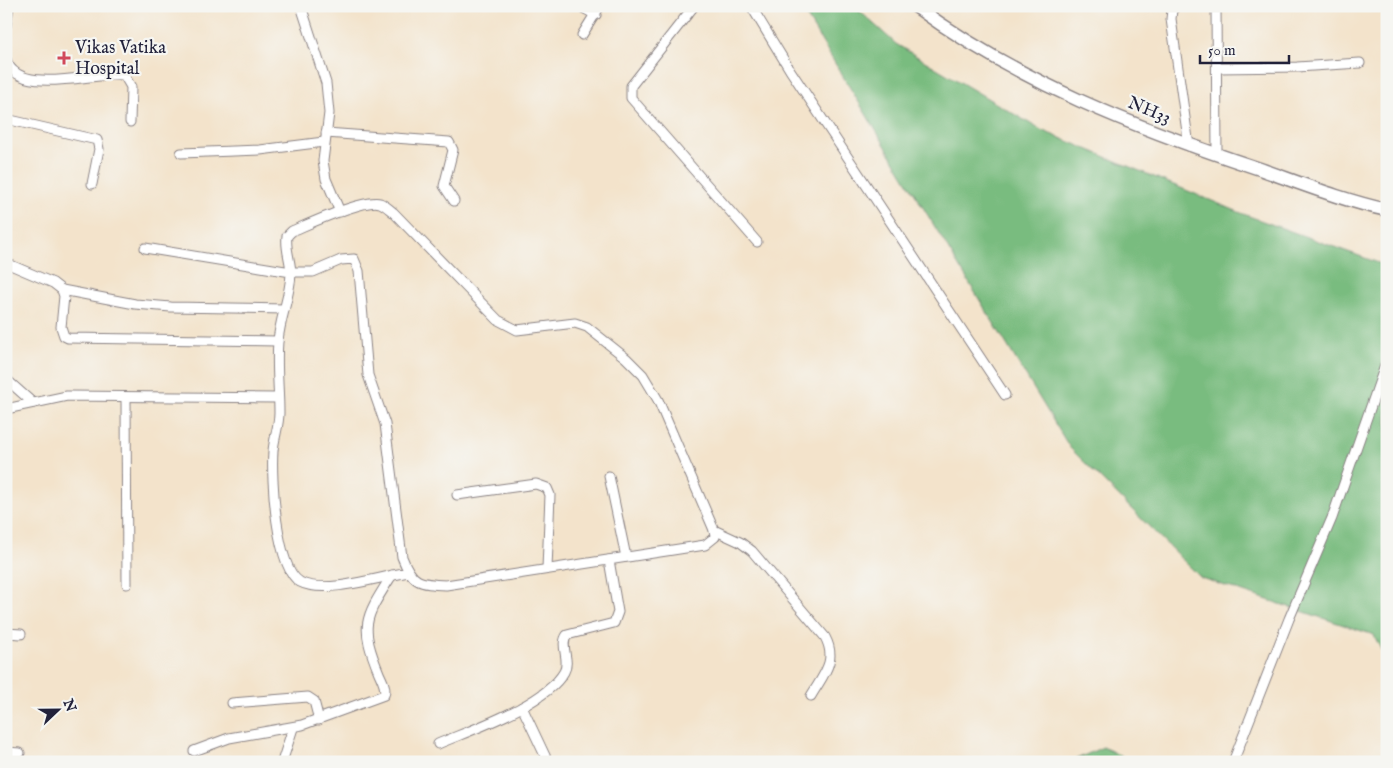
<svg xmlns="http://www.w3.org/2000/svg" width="1393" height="768" font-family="'IM FELL English',serif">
<rect width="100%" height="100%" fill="#f6f6f2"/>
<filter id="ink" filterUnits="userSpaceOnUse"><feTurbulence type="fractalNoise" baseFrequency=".02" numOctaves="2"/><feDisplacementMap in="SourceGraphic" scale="10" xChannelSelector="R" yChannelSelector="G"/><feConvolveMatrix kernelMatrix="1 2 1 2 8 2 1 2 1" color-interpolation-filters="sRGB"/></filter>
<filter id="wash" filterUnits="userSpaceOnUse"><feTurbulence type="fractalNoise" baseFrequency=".0096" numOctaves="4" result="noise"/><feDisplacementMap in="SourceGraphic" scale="20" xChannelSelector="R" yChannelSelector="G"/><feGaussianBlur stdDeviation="1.12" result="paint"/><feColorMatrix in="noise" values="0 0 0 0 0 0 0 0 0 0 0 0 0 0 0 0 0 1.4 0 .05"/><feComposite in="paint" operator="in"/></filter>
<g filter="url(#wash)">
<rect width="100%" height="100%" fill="#f3e3cb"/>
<!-- forest -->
<g fill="#79bc7f" stroke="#4e6f5d">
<path d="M800 6H854L896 44 1041 130 1246 215 1387 266V662L1374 635 1201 578 1070 448Z"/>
<path d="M1103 747 1133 762H1070Z"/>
</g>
</g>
<g filter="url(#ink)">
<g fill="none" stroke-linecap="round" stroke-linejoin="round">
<!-- street casing -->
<g stroke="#8a8283" stroke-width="11">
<g id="street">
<path d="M301 6 326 83 329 113 323 161 326 179 340 212"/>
<path d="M579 6 596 15"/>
<path d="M694 6 631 86V98L757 242"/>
<path d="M751 6 790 70 1005 395"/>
<path d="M1176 6 1172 10 1171 19 1189 146"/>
<path d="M1216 6 1217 155"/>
<path d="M6 26 9 6"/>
<path d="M582 35 600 6"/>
<path d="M6 59C17 98 95 71 124 75L131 87 130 122"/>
<path d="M1217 68 1297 67 1360 63"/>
<path d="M6 119 97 140 99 149 92 184"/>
<path d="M326 133 449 142 453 150 444 186 454 201"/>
<path d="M181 153 260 150 324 142"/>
<path d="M145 248 291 272H313L341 260 354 259 359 271 368 375 385 424 402 557C412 583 419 584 446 585L705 545 715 537 714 530 658 400 643 375 626 358 587 327 575 323 517 330 498 320 393 212C389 209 385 205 380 203 365 198 309 224 292 231L287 236C285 249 291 261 291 274 290 296 280 318 278 341 276 365 279 389 279 413 279 426 274 438 273 451 271 477 276 568 300 582 324 595 380 577 408 572"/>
<path d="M6 263 53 283 62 290 64 296 61 327 64 336 68 338 278 341"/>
<path d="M62 290 135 304 171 307 284 309"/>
<path d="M6 379 33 403"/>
<path d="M126 398 127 584"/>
<path d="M6 409 67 396 278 398"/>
<path d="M609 476 626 557"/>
<path d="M457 495 536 484 547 488 550 495 547 569"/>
<path d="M714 530 740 542 752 551 825 637C838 661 823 675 811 696"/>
<path d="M6 633 21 634"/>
<path d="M232 703 308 697 314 701 319 720"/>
<path d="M522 707 548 762"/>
<path d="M438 744C473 729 545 705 564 672 571 660 559 646 567 635L614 623 618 612 609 560"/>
<path d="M194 751 229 738 302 725 384 695C387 688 382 680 379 673 359 624 365 618 392 575"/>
<path d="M6 752 20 753"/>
<path d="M282 762 293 728"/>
<path d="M1233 762 1289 619 1332 518 1387 360"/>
</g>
</g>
<!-- secondary casing -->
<g stroke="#8a8283" stroke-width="15">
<path id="secondary" d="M915 6C1019 82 1136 128 1257 168 1300 183 1342 200 1387 210"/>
</g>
<!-- street -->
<use href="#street" stroke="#fff" stroke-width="9"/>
<!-- secondary -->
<use href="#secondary" stroke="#fff" stroke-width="12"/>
</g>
</g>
<!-- markers -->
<path fill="#d1495b" stroke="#f6f6f2" stroke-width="2" d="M61.5 50.5h5v5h5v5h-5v5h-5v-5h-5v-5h5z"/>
<g text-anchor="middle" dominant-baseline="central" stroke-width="4.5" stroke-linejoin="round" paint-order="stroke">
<!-- poi labels -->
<g font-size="18" fill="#22223b" stroke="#f6f6f2" text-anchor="start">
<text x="75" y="48">Vikas Vatika<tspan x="75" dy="21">Hospital</tspan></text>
</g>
<!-- street labels -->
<g font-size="18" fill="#22223b" stroke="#f6f6f2">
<text transform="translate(1149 111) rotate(22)">NH33</text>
</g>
</g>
<!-- margin -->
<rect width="1393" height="768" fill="none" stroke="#f6f6f2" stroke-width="25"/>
<!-- north arrow -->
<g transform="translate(58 710) rotate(68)" stroke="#f6f6f2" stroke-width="4" paint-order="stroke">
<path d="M0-4L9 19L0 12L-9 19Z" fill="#22223b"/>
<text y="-8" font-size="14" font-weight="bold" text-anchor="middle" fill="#22223b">N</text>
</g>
<!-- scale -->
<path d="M1200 55v8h89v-8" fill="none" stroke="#22223b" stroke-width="2.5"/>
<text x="1208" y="55" font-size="15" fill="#22223b" stroke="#f6f6f2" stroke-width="4" paint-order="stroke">50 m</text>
</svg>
